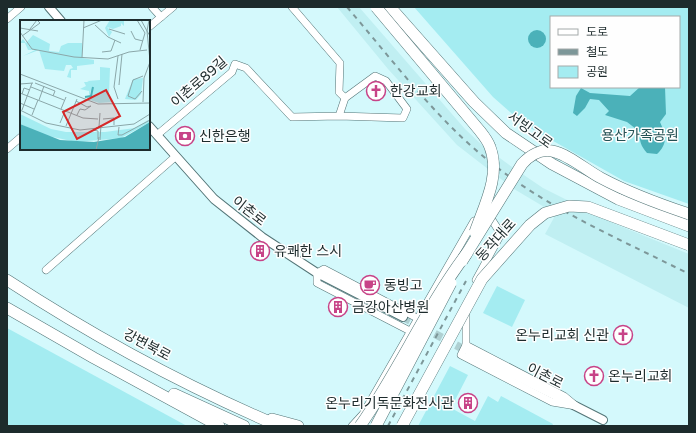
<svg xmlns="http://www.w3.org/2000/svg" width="696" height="433" font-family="'Varela Round','Noto Sans KR',sans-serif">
<rect width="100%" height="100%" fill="#d4f9fc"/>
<!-- built -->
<path fill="#c0eff2" d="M337 7H359L465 129 482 145 512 167 543 188 615 224 689 254V308L545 234 556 214 514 189 457 145 388 69Z"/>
<!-- green -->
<g fill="#a4ecf1" fill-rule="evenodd">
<path d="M414 7H689V204L624 181 525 125 493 97ZM551 17H679V87H551Z"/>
<path d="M497 286 525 300 512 327 483 313Z"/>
<path d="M7 328 187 426H7Z"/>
<path d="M450 366 468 375 451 408 475 421 488 396 498 402 501 396 553 424 552 426H418Z"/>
</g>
<!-- water -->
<g fill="#4bb1b9">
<circle cx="537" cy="39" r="9"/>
<path d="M640 87H665L666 114 660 122C666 135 668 144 657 154L647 153C641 146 639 141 640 132L627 122 605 115 609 111 599 100 590 99 585 108 577 116 573 113 576 96 581 88 590 93 630 96Z"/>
</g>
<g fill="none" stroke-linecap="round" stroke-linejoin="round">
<!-- tertiary-tunnel -->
<path stroke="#afd0d2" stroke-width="8" stroke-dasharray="8 4" stroke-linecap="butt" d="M403 317 469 352"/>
<!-- minor casing -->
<g stroke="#537577" stroke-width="8">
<g id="minor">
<path d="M152 7 161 17"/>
<path d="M292 7 340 63 339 92 345 98"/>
<path d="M7 19 21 7"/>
<path d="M149 27 173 7"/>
<path d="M157 135 232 72 235 64 246 68 292 117 339 116 403 118 407 109 386 81 375 76 345 98 339 116"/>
<path d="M7 149 21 137"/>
<path d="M46 270 175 157"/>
<path d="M410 331 317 283V273L324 269 417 318"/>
<path d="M466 345V310"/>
<path d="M466 345 564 396 576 406 552 402 461 355Z"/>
<path d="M352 426 363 414 474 221 483 219 492 220 501 234 476 280"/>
</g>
</g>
<!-- tertiary casing -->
<g stroke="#537577" stroke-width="10">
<g id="tertiary">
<path d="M49 7 61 21"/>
<path d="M149 126 214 199 262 237 317 273 403 317"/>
<path d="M469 352 603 420"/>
</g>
</g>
<!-- primary casing -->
<g stroke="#537577" stroke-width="12">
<path id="primary" d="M390 7 474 102 506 133 552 164 618 199 689 226"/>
</g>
<!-- trunk casing -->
<g stroke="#537577" stroke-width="12">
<g id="trunk">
<path d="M7 280C93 336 185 386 279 426"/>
<path d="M7 308 94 358 219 426"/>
<path d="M174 394 244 426"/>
<path d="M272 419 298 426"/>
</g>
</g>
<!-- minor -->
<use href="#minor" stroke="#fff" stroke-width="7"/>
<!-- tertiary -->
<use href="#tertiary" stroke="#fff" stroke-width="8"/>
<!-- primary -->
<use href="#primary" stroke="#fff" stroke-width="11"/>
<!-- trunk -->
<use href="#trunk" stroke="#fff" stroke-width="11"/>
<!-- rail -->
<g stroke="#7d9799" stroke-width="2" stroke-dasharray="5 5" stroke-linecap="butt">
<path d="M347 7C389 56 434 116 484 157 545 208 618 238 689 274"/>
<path d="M388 426 466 281"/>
</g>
<!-- primary-bridge casing -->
<g stroke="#537577" stroke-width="12" stroke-linecap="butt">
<g id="primary-bridge">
<path d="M376 7 480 131C484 136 488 141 490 147 501 175 484 206 475 232"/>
<path d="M462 261 522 164C530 155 541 149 552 151 568 154 586 170 601 178 629 193 659 204 689 214"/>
<path d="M376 426 451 283"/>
<path d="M402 426 482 279 530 225 545 213 569 206 588 207 689 245"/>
</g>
</g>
<!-- trunk-bridge casing -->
<g stroke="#537577" stroke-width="12" stroke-linecap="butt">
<path id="trunk-bridge" d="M360 426C399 371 426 307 467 253"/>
</g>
<!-- primary-bridge -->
<use href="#primary-bridge" stroke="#fff" stroke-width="11"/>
<!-- trunk-bridge -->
<use href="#trunk-bridge" stroke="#fff" stroke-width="11"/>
</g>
<!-- icons -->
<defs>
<g id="church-ring" transform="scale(1)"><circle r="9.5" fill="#fefefe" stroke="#c74387" stroke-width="1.5"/><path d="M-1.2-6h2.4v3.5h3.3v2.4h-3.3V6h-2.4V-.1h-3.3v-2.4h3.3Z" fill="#c74387"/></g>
<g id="bank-ring" transform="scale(1)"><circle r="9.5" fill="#fefefe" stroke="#c74387" stroke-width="1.5"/><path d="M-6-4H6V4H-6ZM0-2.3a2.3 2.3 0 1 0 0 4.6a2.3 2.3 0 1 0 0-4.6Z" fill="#c74387"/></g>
<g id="building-ring" transform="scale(1)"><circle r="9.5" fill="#fefefe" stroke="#c74387" stroke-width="1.5"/><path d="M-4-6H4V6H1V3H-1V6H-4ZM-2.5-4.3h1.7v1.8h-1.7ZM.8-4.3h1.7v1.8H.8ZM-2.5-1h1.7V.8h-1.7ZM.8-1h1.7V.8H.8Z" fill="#c74387"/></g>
<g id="cafe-ring" transform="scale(1)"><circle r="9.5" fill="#fefefe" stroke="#c74387" stroke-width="1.5"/><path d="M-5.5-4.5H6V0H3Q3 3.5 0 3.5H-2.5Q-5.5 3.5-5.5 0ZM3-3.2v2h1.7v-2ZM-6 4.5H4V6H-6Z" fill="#c74387"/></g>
</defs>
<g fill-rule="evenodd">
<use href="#church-ring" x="376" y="91"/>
<use href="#bank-ring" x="185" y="136"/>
<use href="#building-ring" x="260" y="251"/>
<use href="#cafe-ring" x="370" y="285"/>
<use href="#building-ring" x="338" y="307"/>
<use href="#church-ring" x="623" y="335"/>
<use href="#church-ring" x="594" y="376"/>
<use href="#building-ring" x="468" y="403"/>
</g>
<g text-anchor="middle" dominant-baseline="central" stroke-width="3" stroke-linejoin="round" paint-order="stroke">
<!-- street labels -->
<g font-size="14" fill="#1d2b2c" stroke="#fefefe">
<text transform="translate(199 82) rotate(-41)">이촌로89길</text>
<text transform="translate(530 130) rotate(36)">서빙고로</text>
<text transform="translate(249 211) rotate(38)">이촌로</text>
<text transform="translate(496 240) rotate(-48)">동작대로</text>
<text transform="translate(147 345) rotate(28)">강변북로</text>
<text transform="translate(545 376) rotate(27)">이촌로</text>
</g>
<!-- poi labels -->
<g font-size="14" fill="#1d2b2c" stroke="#fefefe" text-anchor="start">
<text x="390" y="91">한강교회</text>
<text x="199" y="136">신한은행</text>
<text x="274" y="251">유쾌한 스시</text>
<text x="384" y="285">동빙고</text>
<text x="352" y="307">금강아산병원</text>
<text x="609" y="335" text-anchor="end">온누리교회 신관</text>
<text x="608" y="376">온누리교회</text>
<text x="454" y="403" text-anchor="end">온누리기독문화전시관</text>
</g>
<!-- park labels -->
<g font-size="14" fill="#245154" stroke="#fefefe">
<text x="640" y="135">용산가족공원</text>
</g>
</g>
<!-- overview -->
<g transform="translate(20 20)">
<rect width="130" height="130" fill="#d4f9fc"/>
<path d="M90 0H104V6L101 3V6L93 9 87 7 92 12 89 17 85 8ZM13 15 30 24 29 31 39 32 41 26 48 23H62V38L74 40V44L57 46V50H51V58L47 57 50 49 53 48 51 45H46L44 51 25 49 19 30 3 36 15 30H8L5 23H0L3 19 6 23ZM80 47 90 48 89 74 92 82 79 83 67 79 72 76 71 70 69 77V71L60 69 66 66 64 62H69L67 61 80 60ZM123 58 121 74 116 80 105 79 113 59ZM0 94 31 109 46 112H85L115 108 128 100 130 102 101 118 56 122 24 115 0 104Z" fill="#a4ecf1"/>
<path d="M130 102V130H0V104L40 120 74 122 105 117Z" fill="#4bb1b9"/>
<path fill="none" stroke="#4bb1b9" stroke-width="2" d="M65 77 71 76 73 67"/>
<path fill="none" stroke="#8ba7a9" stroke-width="1" d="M117 0 125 13 120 30M121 0 127 11 130 41M129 0 127 11 130 16M75 5 88 17 101 23M0 8 18 11M63 8 82 0M89 9 105 14M111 11 115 19 123 21M0 12 12 29 54 37 88 39 109 32 127 30M2 16 20 3 17 0 10 9M82 32 91 31 95 20M98 36 94 67 98 79M62 38 64 0M0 54 78 84 130 83M15 63 35 71 33 76M0 64 13 63M99 65 102 34M11 67 44 80M122 71 115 79 108 76 113 60 123 56M0 73 63 98 78 99M2 74 4 68 10 70M19 80 24 66M56 81 67 87M123 82 124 58 130 42M0 83 14 89M41 89 46 77M0 90 26 103 60 110 114 104 130 94M2 90 12 63M12 95 18 80M57 95 60 89 65 90 71 86 67 87M83 99 94 98V105M40 103 45 91M46 106 57 79M99 107 98 115H102L130 100M76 108 79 107 80 93M73 110 78 111V119M80 120 81 105M76 130 79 117"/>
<path fill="#d62828" fill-opacity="0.15" stroke="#d62828" stroke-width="2" d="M86 70 100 96 57 119 43 92Z"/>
<rect width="130" height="130" fill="none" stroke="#1d2b2c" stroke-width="2"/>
</g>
<!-- border -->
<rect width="696" height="433" fill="none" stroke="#1d2b2c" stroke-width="16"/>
<!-- legend -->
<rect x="550" y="16" width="130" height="72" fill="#fefefe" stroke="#a4aaaa"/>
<rect x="558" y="29" width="20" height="6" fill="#ffffff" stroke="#a4aaaa"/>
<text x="586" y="36" font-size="12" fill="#1d2b2c">도로</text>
<rect x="558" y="49" width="20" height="6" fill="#7d9799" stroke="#a4aaaa"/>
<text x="586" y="56" font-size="12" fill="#1d2b2c">철도</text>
<rect x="558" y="66" width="20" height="12" fill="#a4ecf1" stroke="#a4aaaa"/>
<text x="586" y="76" font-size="12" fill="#1d2b2c">공원</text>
</svg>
